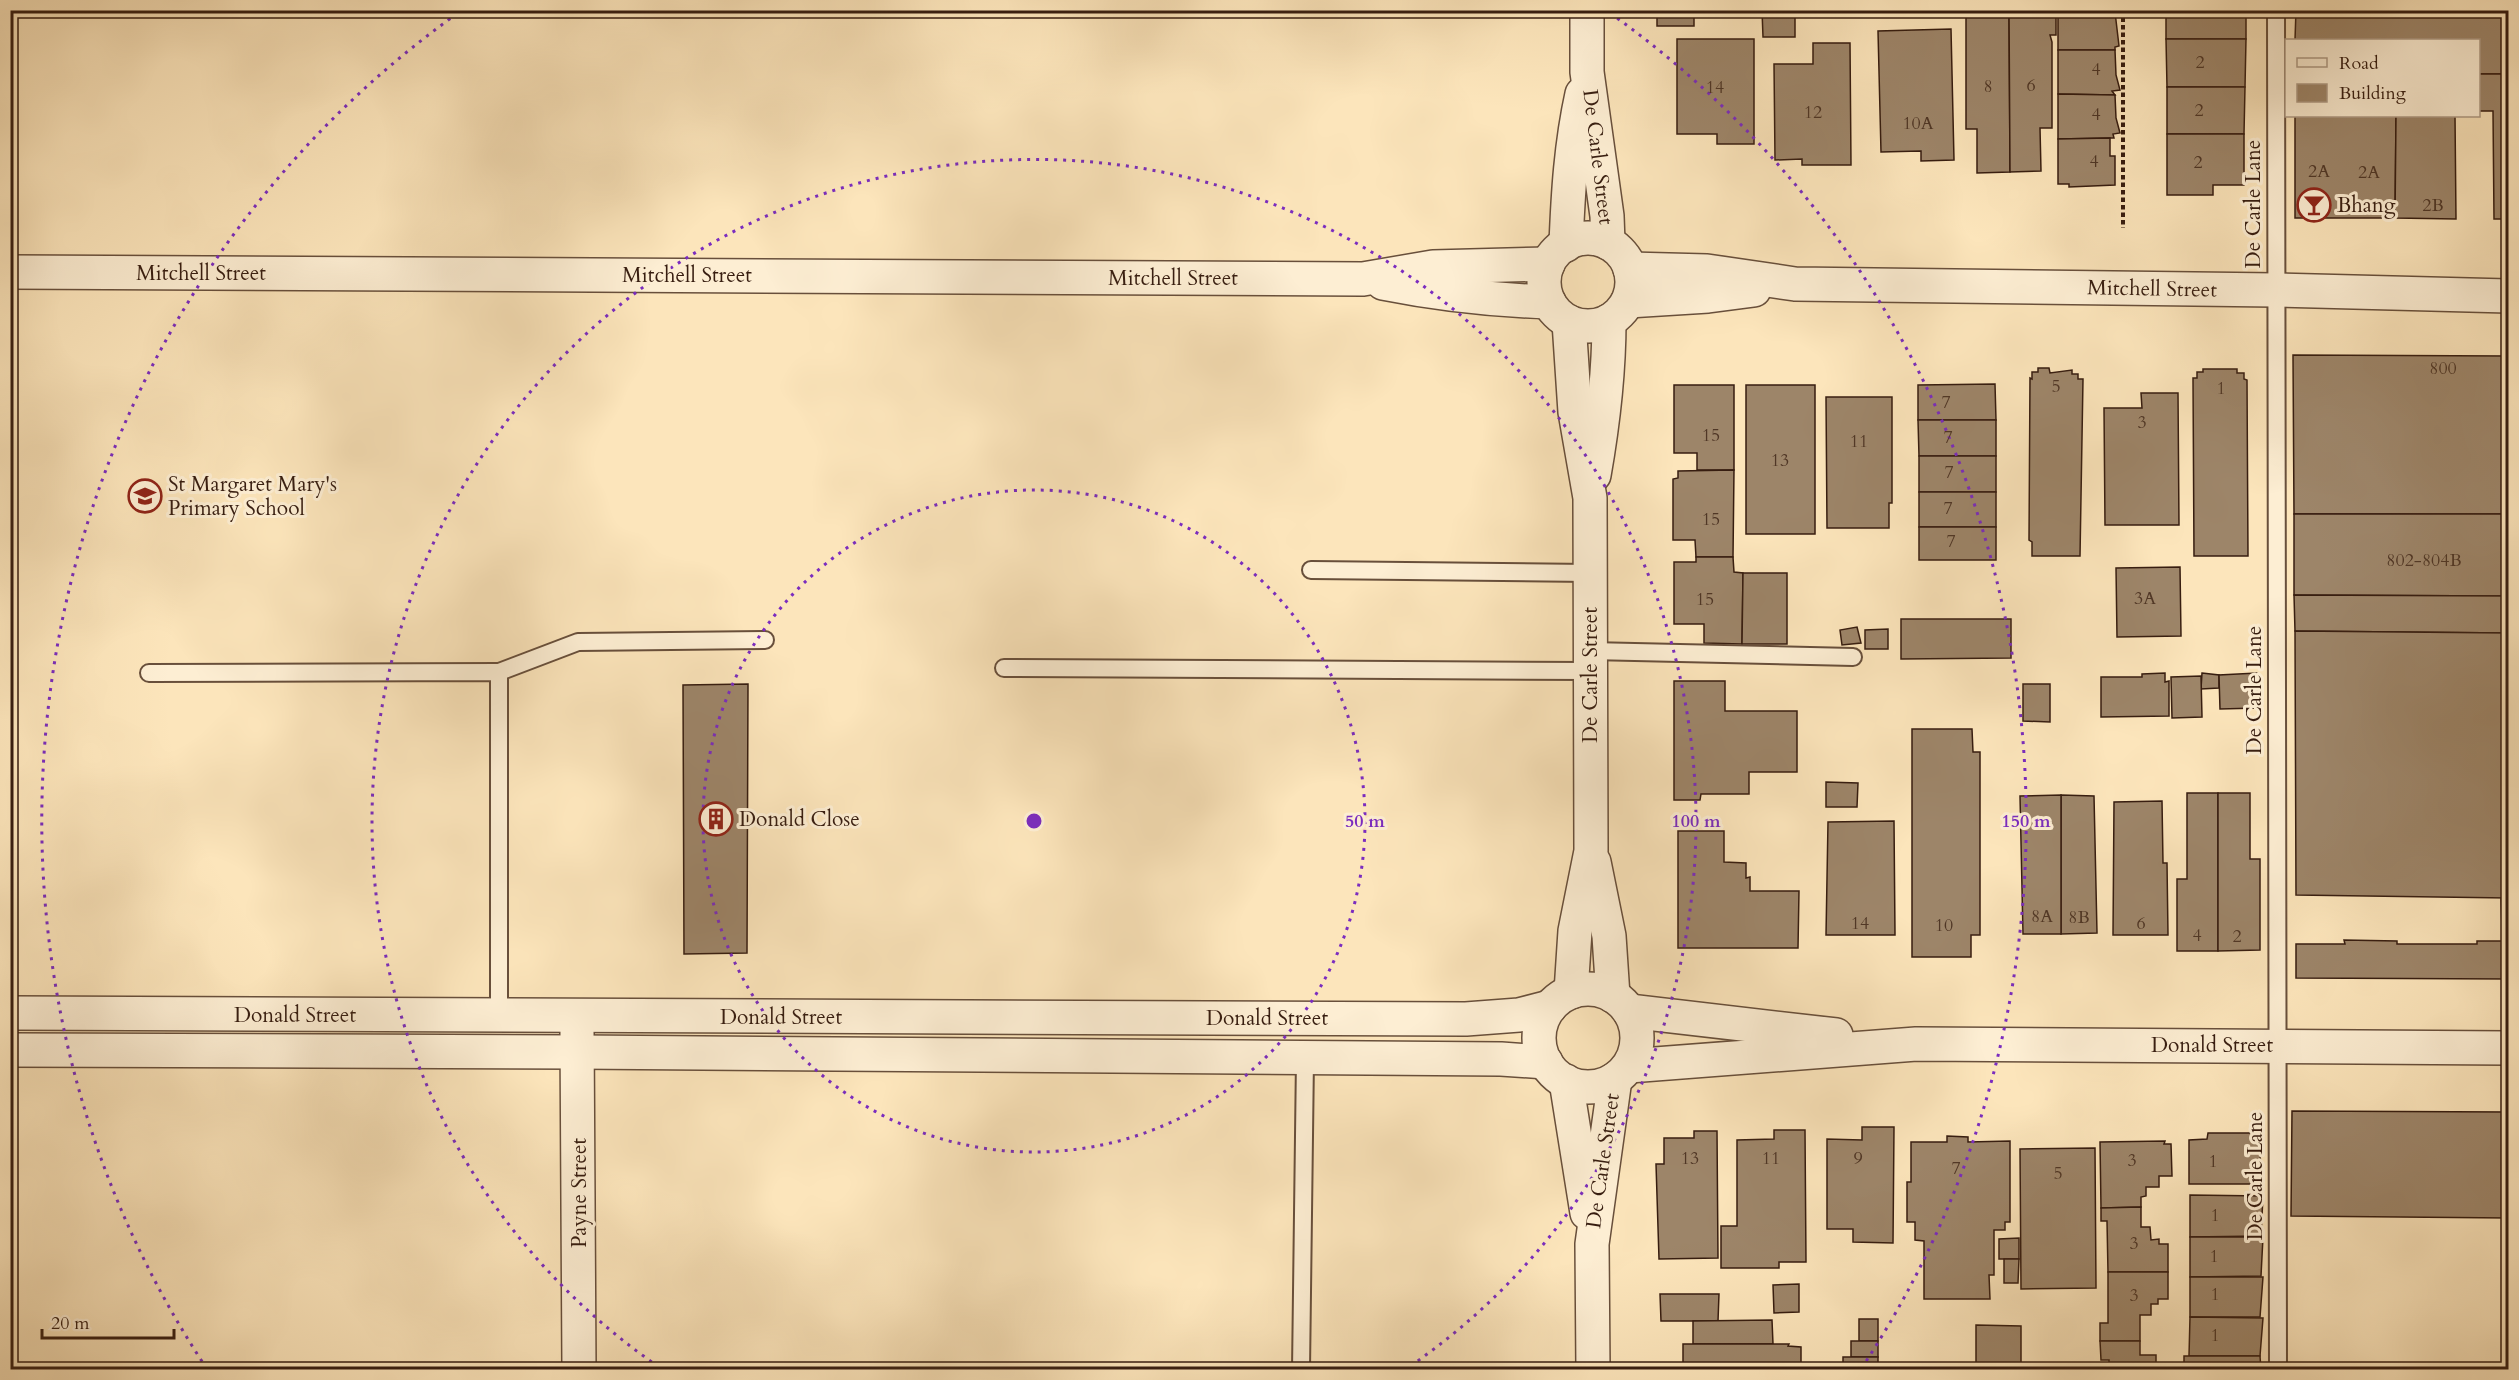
<svg xmlns="http://www.w3.org/2000/svg" width="2519" height="1380" font-family="Cardo,serif">
<rect width="100%" height="100%" fill="#fce5bb"/>
<filter id="stains"><feTurbulence type="fractalNoise" baseFrequency=".00333" numOctaves="4"/><feColorMatrix values="0 0 0 0 .2 0 0 0 0 .09 0 0 0 0 .02 0 0 0 .5 -.17"/></filter>
<radialGradient id="worn" r=".72"><stop offset=".6" stop-color="#630" stop-opacity="0"/><stop offset="1" stop-color="#630" stop-opacity=".3"/></radialGradient>
<!-- building -->
<g fill="#9d8569" stroke="#371d10" stroke-width="1.5">
<rect x="1657" y="10" width="37" height="16"/>
<path d="M1762 10H1795V37H1763Z"/>
<path d="M1966 10H2009L2010 172 1977 173V129H1966Z"/>
<path d="M2009 10H2056V35H2050L2052 42V128H2040L2041 171 2010 172Z"/>
<path d="M2058 10 2115 12 2119 46 2115 47V50H2058Z"/>
<rect x="2166" y="10" width="80" height="29"/>
<path d="M2296 10H2508V74H2478V40H2295Z"/>
<path d="M1951 29 1954 160 1921 161V151L1881 152 1878 31Z"/>
<path d="M1677 39H1754V144H1717V134H1677Z"/>
<path d="M2166 39H2246L2245 87H2167Z"/>
<path d="M1813 43H1850L1851 165H1802V159L1775 160 1774 64H1813Z"/>
<path d="M2058 50H2115L2116 75 2120 90 2112 91 2115 95 2058 94Z"/>
<path d="M2478 74H2508V219H2494L2493 111H2478Z"/>
<path d="M2167 87H2245L2244 134H2167Z"/>
<path d="M2058 94 2115 95 2116 118 2120 133 2113 134 2114 138H2110L2058 139Z"/>
<path d="M2295 116H2396L2395 218H2295Z"/>
<path d="M2396 116H2455L2456 219 2395 218Z"/>
<path d="M2167 134H2244V185H2213V195H2167Z"/>
<path d="M2110 138V156H2115V185L2069 187V184H2058V139Z"/>
<path d="M2293 355 2508 356V514H2294Z"/>
<path d="M2038 368H2049L2050 373 2072 370V374H2078V379H2083L2080 556H2032V542L2029 540 2030 378 2032 379V372H2038Z"/>
<path d="M2203 369H2237V373H2244V379L2247 380 2248 556H2194L2193 378H2197V372H2203Z"/>
<path d="M1995 384 1996 420H1918V385Z"/>
<path d="M1674 385H1734V470H1697V453H1674Z"/>
<rect x="1746" y="385" width="69" height="149"/>
<path d="M2141 393H2178L2179 525H2105L2104 408H2142Z"/>
<path d="M1826 397H1892V503H1889V528H1827Z"/>
<path d="M1918 420H1996V456H1919Z"/>
<rect x="1919" y="456" width="77" height="36"/>
<path d="M1734 470 1733 557H1696L1695 540H1673V479L1678 478V471Z"/>
<rect x="1919" y="492" width="77" height="35"/>
<path d="M2294 514H2508V596L2294 595Z"/>
<rect x="1919" y="527" width="77" height="33"/>
<path d="M1696 557H1733L1734 572 1743 573 1742 644 1704 643V624H1674V562H1696Z"/>
<path d="M2180 567 2181 636 2117 637 2116 568Z"/>
<path d="M1743 573H1787V644H1742Z"/>
<path d="M2294 595 2508 596V633L2295 631Z"/>
<path d="M1901 619H2011V658L1901 659Z"/>
<path d="M1857 627 1861 643 1842 645 1840 630Z"/>
<path d="M1888 629V649H1865V630Z"/>
<path d="M2295 631 2508 633V898L2296 895Z"/>
<path d="M2165 673V682L2169 681V716L2101 717V677H2142V674Z"/>
<path d="M2202 673 2219 675V688L2201 689Z"/>
<path d="M2257 673 2258 708 2220 709 2219 675Z"/>
<path d="M2201 676 2202 717 2172 718 2171 677Z"/>
<path d="M1674 681H1725V711H1797V772H1749V794H1701L1700 800H1674Z"/>
<path d="M748 684 747 953 684 954 683 685Z"/>
<path d="M2023 684H2050V722L2023 721Z"/>
<path d="M1912 729H1972L1973 752H1980V935H1971V957H1912Z"/>
<path d="M1826 782 1858 783 1857 807H1826Z"/>
<path d="M2187 793H2218V951H2177V879H2187Z"/>
<path d="M2218 793H2250V859H2260V950L2218 951Z"/>
<path d="M2061 795 2094 796 2097 933 2061 934Z"/>
<path d="M2061 795V934H2023L2020 796Z"/>
<path d="M2162 801 2163 863H2167L2168 935H2113L2114 802Z"/>
<path d="M1894 821 1895 935H1826L1828 822Z"/>
<path d="M1678 831H1724V862L1746 863V878L1750 877V891H1799L1798 948H1678Z"/>
<path d="M2501 898H2508V929H2502Z"/>
<path d="M2344 940 2397 941V944H2477V941H2508V979L2296 978V944H2345Z"/>
<path d="M2292 1111 2508 1112V1218L2291 1216Z"/>
<path d="M1862 1127H1894L1893 1243 1853 1242V1229H1827V1139L1862 1140Z"/>
<path d="M1774 1130H1805L1806 1262H1779V1268H1721V1226H1737V1140L1774 1139Z"/>
<path d="M1694 1131H1717L1718 1258 1659 1259 1656 1164H1664V1138H1694Z"/>
<path d="M2208 1133H2255L2259 1146 2263 1184H2189V1140L2207 1139Z"/>
<path d="M1947 1136 1968 1137V1142L2010 1141V1222H2005V1230H1994V1275H1989L1990 1299H1924V1241L1915 1240V1222H1907V1182H1911V1142H1947Z"/>
<path d="M2165 1141 2164 1144H2171L2172 1176H2159V1187H2146V1196L2141 1197V1207L2101 1208 2100 1142Z"/>
<path d="M2095 1148 2096 1288 2021 1289 2020 1149Z"/>
<path d="M2190 1195 2263 1196 2261 1236 2190 1237Z"/>
<path d="M2141 1207V1227H2150L2151 1240 2159 1239V1244H2168V1272H2108L2107 1221H2101V1208Z"/>
<path d="M2190 1237H2263L2261 1276 2190 1277Z"/>
<path d="M2019 1238V1259H1999V1239Z"/>
<path d="M2004 1259H2019L2018 1283H2004Z"/>
<path d="M2108 1272H2168V1299H2158V1304H2151V1315H2140V1341H2100V1323H2108Z"/>
<path d="M2190 1277H2263L2260 1317H2190Z"/>
<path d="M1799 1284V1312L1774 1313 1773 1285Z"/>
<path d="M1660 1294H1719L1718 1321H1661Z"/>
<path d="M2190 1317 2263 1318 2260 1356H2189Z"/>
<rect x="1859" y="1319" width="19" height="22"/>
<path d="M1772 1320 1773 1344H1693V1321Z"/>
<path d="M1976 1325 2021 1326V1370H1976Z"/>
<rect x="1851" y="1341" width="27" height="16"/>
<path d="M2100 1341H2140V1355H2156V1370H2109V1360H2101Z"/>
<path d="M1683 1344H1789L1788 1346 1801 1347V1370H1683Z"/>
<path d="M2184 1356H2260L2261 1370H2184Z"/>
<rect x="1843" y="1357" width="35" height="13"/>
</g>
<g fill="none" stroke-linecap="round" stroke-linejoin="round">
<!-- service casing -->
<g stroke="#684f3b" stroke-width="20">
<g id="service">
<path d="M2276 10 2278 1370"/>
<path d="M1311 570 1590 573"/>
<path d="M1590 651 1853 657"/>
<path d="M1004 668 1590 671"/>
<path d="M499 672 578 642 765 640"/>
<path d="M149 673 499 672V1016"/>
<path d="M1301 1370 1305 1058"/>
</g>
</g>
<!-- minor casing -->
<g stroke="#684f3b" stroke-width="36">
<g id="minor">
<path d="M1587 10V72L1607 216 1608 243"/>
<circle cx="1588" cy="282" r="44"/>
<path d="M1566 245C1568 193 1571 144 1582 94"/>
<path d="M1630 269 1707 271 1795 284 2275 290 2508 296"/>
<path d="M10 272 1363 279 1433 267 1548 264"/>
<path d="M1383 283C1438 294 1492 300 1549 302"/>
<path d="M1628 301 1708 296 1754 290"/>
<path d="M1569 322 1575 412 1590 498 1591 851 1575 931 1571 992"/>
<path d="M1594 475C1603 424 1609 373 1609 321"/>
<path d="M1594 862 1609 936 1613 996"/>
<circle cx="1588" cy="1038" r="49"/>
<path d="M1629 1011 1836 1035"/>
<path d="M10 1013 1466 1019 1519 1015 1550 1007"/>
<path d="M577 1031 579 1370"/>
<path d="M10 1050 578 1052 1501 1059 1546 1062"/>
<path d="M1629 1066 1916 1044 2508 1048"/>
<path d="M1566 1081 1587 1213"/>
<path d="M1593 1370 1592 1244 1615 1079"/>
</g>
</g>
<!-- path -->
<path stroke="#371d10" stroke-width="4" stroke-dasharray="4.5 3" stroke-linecap="butt" d="M2123 10V228"/>
<!-- service -->
<use href="#service" stroke="#fdeed3" stroke-width="16"/>
<!-- minor -->
<use href="#minor" stroke="#fdeed3" stroke-width="33"/>
</g>
<!-- distance rings -->
<g fill="none" stroke="#7b2cbf" stroke-width="3" stroke-dasharray="3 6">
<circle cx="1034" cy="821" r="331"/>
<path d="M659 1367A662 662 0 1 1 1409 1367"/>
<path d="M207 1369A992 992 0 0 1 458 13M1610 13A992 992 0 0 1 1861 1369"/>
</g>
<!-- icons -->
<defs>
<g id="bar-ring" transform="scale(1.725)"><circle r="9.5" fill="#fdeed3" stroke="#8f2418" stroke-width="1.5"/><path d="M-6-5H6L.8 .8V4.5H3.5V6h-7V4.5H-.8V.8Z" fill="#8f2418"/></g>
<g id="school-ring" transform="scale(1.725)"><circle r="9.5" fill="#fdeed3" stroke="#8f2418" stroke-width="1.5"/><path d="M0-5L7-2L0 1L-7-2ZM-4 1L0 2.5L4 1V4Q0 6-4 4Z" fill="#8f2418"/></g>
<g id="building-ring" transform="scale(1.725)"><circle r="9.5" fill="#fdeed3" stroke="#8f2418" stroke-width="1.5"/><path d="M-4-6H4V6H1V3H-1V6H-4ZM-2.5-4.3h1.7v1.8h-1.7ZM.8-4.3h1.7v1.8H.8ZM-2.5-1h1.7V.8h-1.7ZM.8-1h1.7V.8H.8Z" fill="#8f2418"/></g>
</defs>
<g fill-rule="evenodd">
<use href="#bar-ring" x="2314" y="205"/>
<use href="#school-ring" x="145" y="496"/>
<use href="#building-ring" x="716" y="819"/>
</g>
<g text-anchor="middle" dominant-baseline="central" stroke-width="6" stroke-linejoin="round" paint-order="stroke">
<!-- number labels -->
<g font-size="18" fill="#503726">
<text x="2200" y="62">2</text>
<text x="2096" y="69">4</text>
<text x="2031" y="85">6</text>
<text x="1988" y="86">8</text>
<text x="1715" y="87">14</text>
<text x="2199" y="110">2</text>
<text x="1813" y="112">12</text>
<text x="2096" y="114">4</text>
<text x="1918" y="123">10A</text>
<text x="2094" y="161">4</text>
<text x="2198" y="162">2</text>
<text x="2319" y="171">2A</text>
<text x="2369" y="172">2A</text>
<text x="2433" y="205">2B</text>
<text x="2443" y="368">800</text>
<text x="2056" y="386">5</text>
<text x="2221" y="388">1</text>
<text x="1946" y="402">7</text>
<text x="2142" y="422">3</text>
<text x="1711" y="435">15</text>
<text x="1948" y="437">7</text>
<text x="1859" y="441">11</text>
<text x="1780" y="460">13</text>
<text x="1949" y="472">7</text>
<text x="1948" y="508">7</text>
<text x="1711" y="519">15</text>
<text x="1951" y="541">7</text>
<text x="2424" y="560">802-804B</text>
<text x="2145" y="598">3A</text>
<text x="1705" y="599">15</text>
<text x="2042" y="916">8A</text>
<text x="2079" y="917">8B</text>
<text x="1860" y="923">14</text>
<text x="2141" y="923">6</text>
<text x="1944" y="925">10</text>
<text x="2197" y="935">4</text>
<text x="2237" y="936">2</text>
<text x="1690" y="1158">13</text>
<text x="1771" y="1158">11</text>
<text x="1858" y="1158">9</text>
<text x="2132" y="1160">3</text>
<text x="2213" y="1161">1</text>
<text x="1956" y="1168">7</text>
<text x="2058" y="1173">5</text>
<text x="2215" y="1215">1</text>
<text x="2134" y="1243">3</text>
<text x="2214" y="1256">1</text>
<text x="2215" y="1294">1</text>
<text x="2134" y="1295">3</text>
<text x="2215" y="1335">1</text>
</g>
<!-- street labels -->
<g font-size="21" fill="#371d10" stroke="#fdeed3">
<text transform="translate(1598 157) rotate(83)">De Carle Street</text>
<text transform="translate(2253 204) rotate(-90)">De Carle Lane</text>
<text x="201" y="273">Mitchell Street</text>
<text x="687" y="275">Mitchell Street</text>
<text x="1173" y="278">Mitchell Street</text>
<text transform="translate(2152 289) rotate(1)">Mitchell Street</text>
<text transform="translate(1590 675) rotate(-90)">De Carle Street</text>
<text transform="translate(2254 690) rotate(-90)">De Carle Lane</text>
<text x="295" y="1015">Donald Street</text>
<text x="781" y="1017">Donald Street</text>
<text x="1267" y="1018">Donald Street</text>
<text x="2212" y="1045">Donald Street</text>
<text transform="translate(1603 1161) rotate(-82)">De Carle Street</text>
<text transform="translate(2255 1176) rotate(-90)">De Carle Lane</text>
<text transform="translate(579 1193) rotate(-90)">Payne Street</text>
</g>
<!-- poi labels -->
<g font-size="21" fill="#371d10" stroke="#fdeed3" text-anchor="start">
<text x="2337" y="205">Bhang</text>
<text x="168" y="484">St Margaret Mary's<tspan x="168" dy="24">Primary School</tspan></text>
<text x="739" y="819">Donald Close</text>
</g>
</g>
<circle cx="1034" cy="821" r="9" fill="#7b2cbf" stroke="#fdeed3" stroke-width="3"/>
<g font-size="18" text-anchor="middle" font-weight="bold" fill="#7b2cbf" stroke="#fdeed3" stroke-width="6" stroke-linejoin="round" paint-order="stroke">
<text x="1365" y="827">50 m</text>
<text x="1696" y="827">100 m</text>
<text x="2026" y="827">150 m</text>
</g>
<!-- margin -->
<rect width="2519" height="1380" fill="none" stroke="#fce5bb" stroke-width="36"/>
<rect x="12" y="12" width="2495" height="1356" fill="none" stroke="#371d10" stroke-width="3"/>
<rect x="18" y="18" width="2483" height="1344" fill="none" stroke="#371d10" stroke-width="1.5"/>
<!-- legend -->
<rect x="2285" y="39" width="195" height="78" fill="#fdeed3" stroke="#ae9a85" stroke-width="1.5"/>
<rect x="2297" y="58" width="30" height="9" fill="#fdeed3" stroke="#ae9a85" stroke-width="1.5"/>
<text x="2339" y="69" font-size="18" fill="#371d10">Road</text>
<rect x="2297" y="84" width="30" height="18" fill="#9d8569" stroke="#ae9a85" stroke-width="1.5"/>
<text x="2339" y="99" font-size="18" fill="#371d10">Building</text>
<!-- scale -->
<path d="M42 1329v9h132v-9" fill="none" stroke="#371d10" stroke-width="3"/>
<text x="51" y="1329" font-size="18" fill="#371d10" stroke="#fdeed3" stroke-width="4.5" paint-order="stroke">20 m</text>
<rect width="100%" height="100%" filter="url(#stains)"/>
<rect width="100%" height="100%" fill="url(#worn)"/>
</svg>
